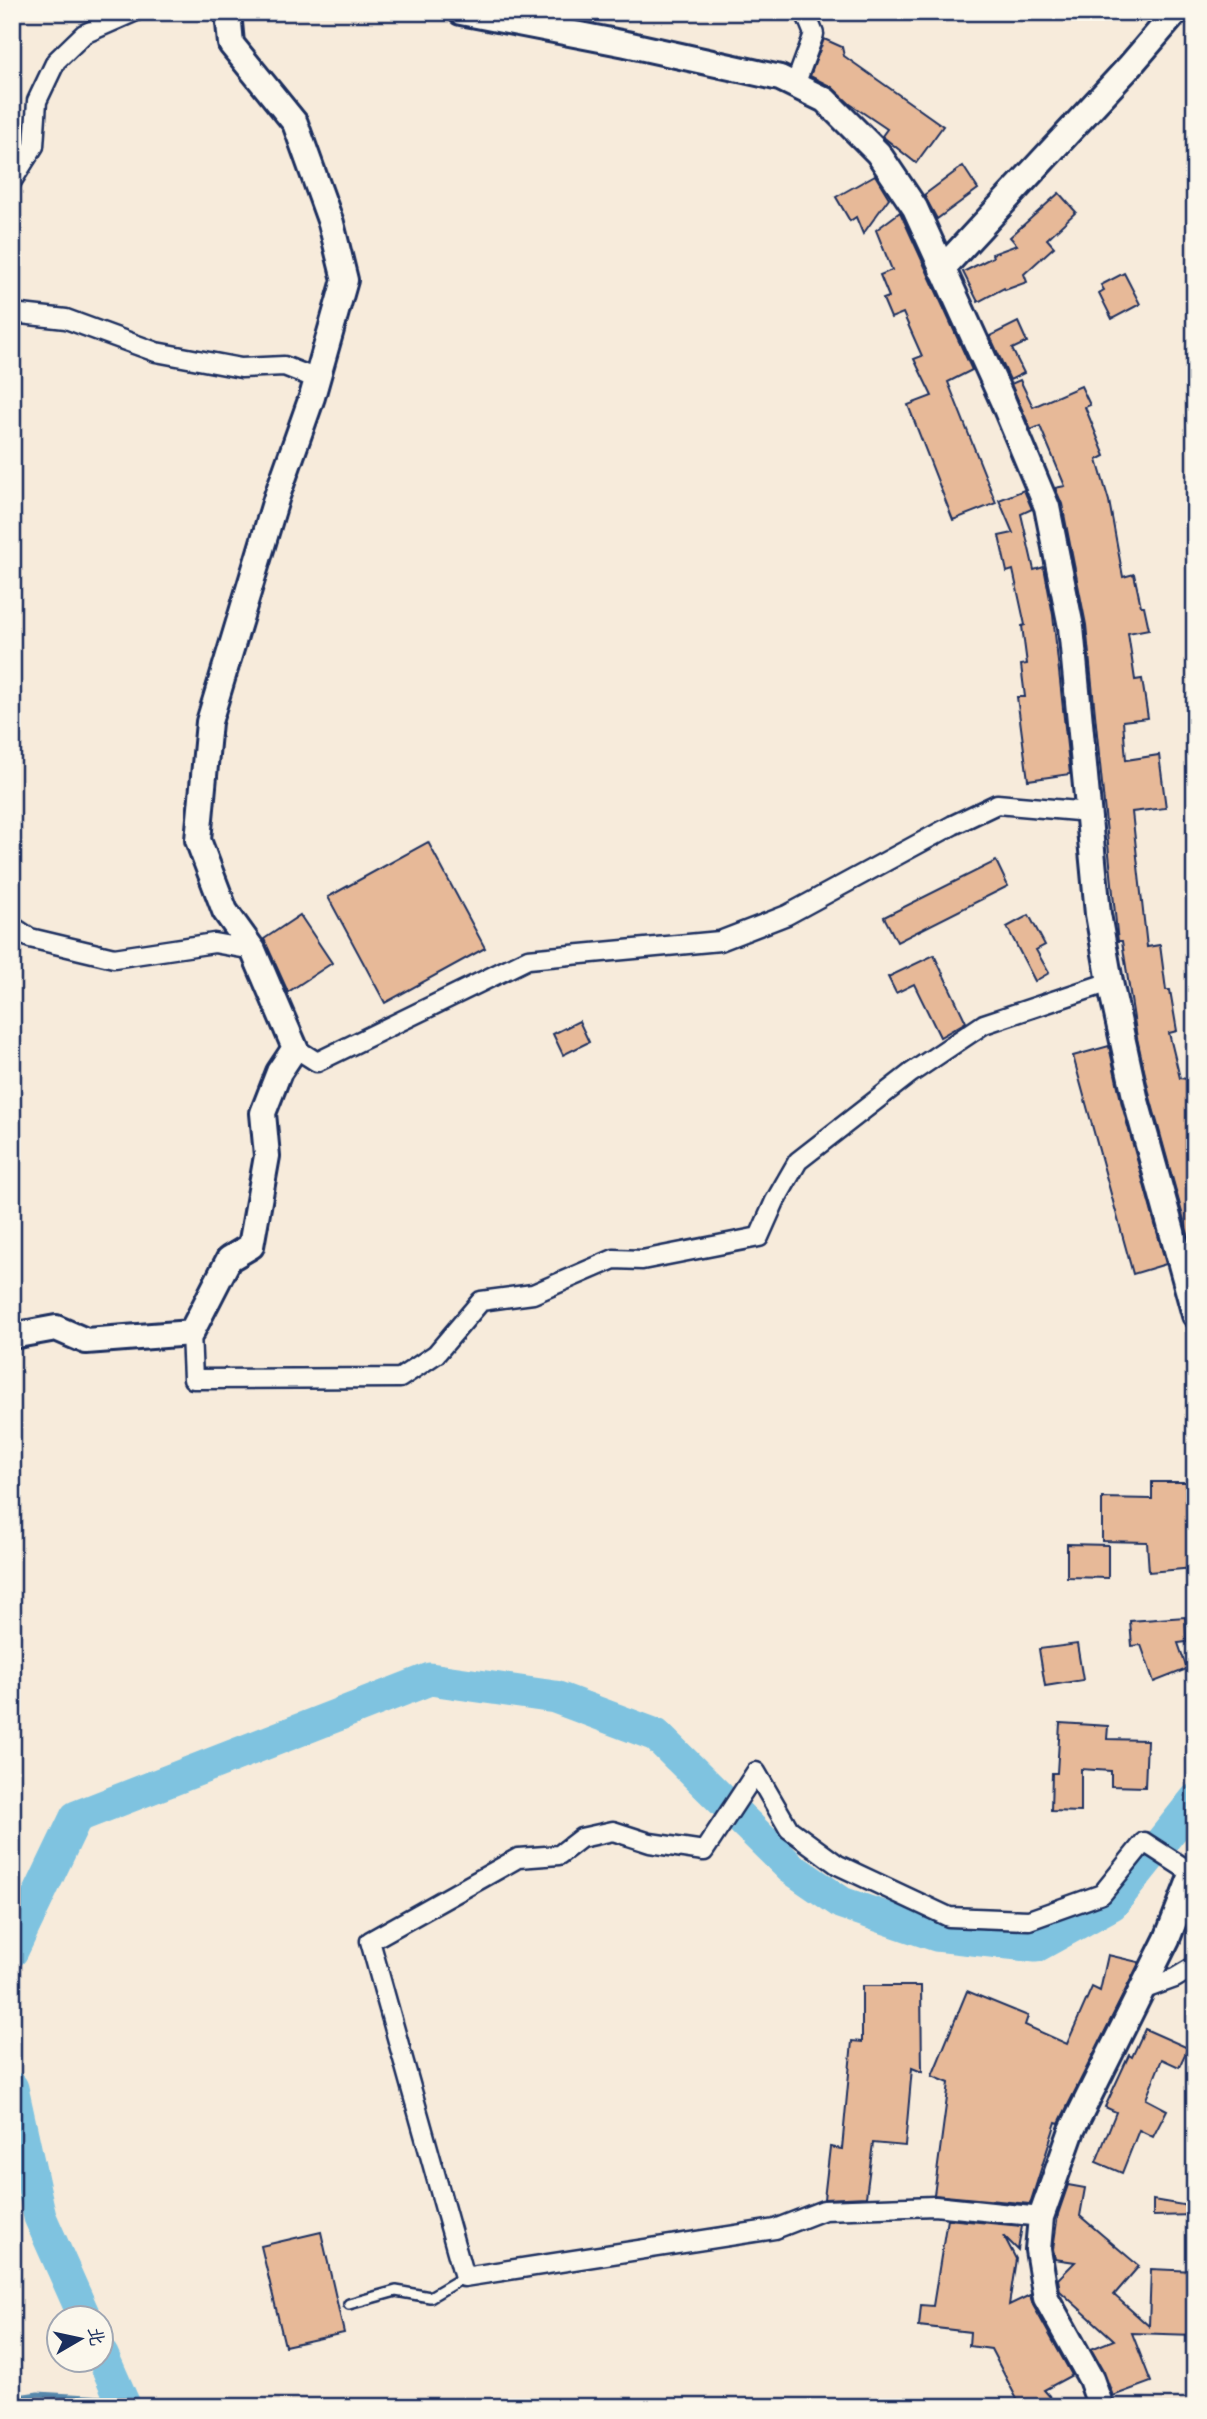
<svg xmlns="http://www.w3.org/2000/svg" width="1207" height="2419" font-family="'Comic Neue','LXGW WenKai TC',sans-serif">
<rect width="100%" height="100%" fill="#f7ebdb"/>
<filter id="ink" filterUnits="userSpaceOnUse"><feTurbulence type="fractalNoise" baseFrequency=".0143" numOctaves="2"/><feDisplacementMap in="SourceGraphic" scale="14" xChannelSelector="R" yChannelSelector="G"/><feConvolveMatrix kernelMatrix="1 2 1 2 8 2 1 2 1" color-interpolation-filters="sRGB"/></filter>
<g filter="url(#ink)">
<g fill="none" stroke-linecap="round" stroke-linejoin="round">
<!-- stream -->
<path stroke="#5788ac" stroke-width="5" d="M12 2398 38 2394 121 2399"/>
<!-- river -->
<g stroke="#7fc3e0" stroke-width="33">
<path d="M12 1951 76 1817 430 1679 555 1697 656 1735 791 1868 842 1903 936 1935 1036 1946 1112 1904 1195 1800"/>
<path d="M12 2088 40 2217 85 2318"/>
<path d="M102 2355 125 2407"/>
</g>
</g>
<!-- building -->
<g fill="#e7b998" stroke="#1b2f5e" stroke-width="2">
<path d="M824 39 842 47 844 56 943 126 916 163 882 136 887 129 850 104 832 87 810 76Z"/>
<path d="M963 166 978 189 937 219 924 195Z"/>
<path d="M875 175 889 198 863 234 856 217 850 221 836 197Z"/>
<path d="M1059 193 1076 212 1047 239 1054 247 1024 274 1027 282 1005 290 1004 288 978 302 963 272 993 257 992 254 1017 245 1010 237Z"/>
<path d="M900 212 972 370 948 382 996 503 953 520 908 405 932 396 914 359 922 356 903 313 891 318 883 299 889 297 880 275 892 270 876 230Z"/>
<path d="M1124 273 1140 304 1112 319 1099 293 1104 290 1101 285Z"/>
<path d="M1018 322 1027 342 1012 349 1024 373 1010 380 990 336Z"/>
<path d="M1020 380 1033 407 1081 386 1090 405 1085 407 1105 456 1097 460 1109 501 1123 577 1134 574 1141 606H1144L1149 629 1128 633 1135 680 1142 679 1148 718 1123 721 1126 760 1159 755 1166 808 1132 812 1147 947 1160 945 1166 990H1170L1177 1031 1169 1033 1180 1078 1195 1080 1194 1256 1150 1097 1137 1038 1122 941H1118L1117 933 1086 625 1062 504 1055 488 1065 486 1040 426 1031 430 1011 384Z"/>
<path d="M1024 490 1032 509 1021 514 1034 570 1044 567 1053 615 1070 774 1028 780 1017 697H1025L1021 665 1027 664 1022 626 1025 625 1013 570 1007 572 999 536 1013 533 999 500Z"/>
<path d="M428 842 485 948 385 1003 328 897Z"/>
<path d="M996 861 1008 886 897 942 884 917Z"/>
<path d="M300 915 332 963 288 992 264 939Z"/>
<path d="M1029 915 1045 945 1036 950 1049 973 1035 981 1007 927Z"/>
<path d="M934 955 966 1022 940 1037 914 984 896 993 888 977Z"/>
<path d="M579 1021 589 1042 563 1055 553 1034Z"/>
<path d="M1109 1046 1122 1105 1166 1264 1133 1274 1073 1056Z"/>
<path d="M1152 1482H1195V1542H1192L1194 1568 1149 1572 1147 1542 1102 1541V1498L1152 1499Z"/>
<path d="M1067 1544 1108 1545V1578L1067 1577Z"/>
<path d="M1185 1617 1186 1642 1178 1643 1187 1669 1154 1682 1141 1645 1132 1646 1130 1621Z"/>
<path d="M1077 1644 1083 1680 1045 1686 1039 1649Z"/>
<path d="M1060 1723 1108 1726 1107 1739 1147 1740 1145 1787 1111 1786V1771L1081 1769V1812L1051 1811 1052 1773H1057Z"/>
<path d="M1108 1955 1138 1962V1965L1059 2123 1056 2122 1030 2204 934 2195 949 2083 932 2076 967 1991 1028 2016 1025 2025 1067 2044 1092 1987 1100 1991Z"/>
<path d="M862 1986H921L922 2072 912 2068 905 2146 873 2143 866 2197 824 2199 830 2147 842 2149 852 2041 862 2042Z"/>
<path d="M1145 2029 1188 2048 1179 2067 1162 2059 1146 2099 1167 2110 1153 2137 1139 2130 1122 2173 1096 2162 1116 2112 1105 2107 1129 2055 1132 2057Z"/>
<path d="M1068 2185 1085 2188 1080 2216 1139 2266 1114 2295 1149 2326 1151 2269 1195 2271V2335L1132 2333 1151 2382 1113 2396 1104 2372 1091 2349 1114 2340 1060 2291 1058 2279 1075 2262 1055 2259 1053 2249 1058 2214Z"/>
<path d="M1153 2200 1195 2207V2215L1153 2216Z"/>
<path d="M947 2219 1022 2226 1018 2250 1004 2236 1016 2259 1009 2305 1030 2295 1033 2305 1072 2375 1044 2390 1059 2407H1021L991 2349 969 2346 970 2332 919 2326 921 2305 933 2306Z"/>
<path d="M321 2232 344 2333 285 2346 261 2246Z"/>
</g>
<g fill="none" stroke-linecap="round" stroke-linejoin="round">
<!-- lane casing -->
<g stroke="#1b2f5e" stroke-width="14">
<path id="lane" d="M349 2304 396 2291 430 2297 464 2277"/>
</g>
<!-- street casing -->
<g stroke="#1b2f5e" stroke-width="23">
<g id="street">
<path d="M795 85 814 34 805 12"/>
<path d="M12 181 34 146 37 101 56 61 84 34 134 12"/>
<path d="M12 313 66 319 156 352 241 368 284 366 317 379"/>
<path d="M12 926 30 938 114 958 214 943 253 950"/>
<path d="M295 1048 317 1062 528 959 720 941 787 915 953 825 997 804 1089 812"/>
<path d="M191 1333 193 1379 400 1378 436 1354 481 1301 533 1294 614 1259 642 1260 759 1237 775 1201 798 1161 911 1073 984 1024 1110 982"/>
<path d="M1142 1990 1175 1978 1195 1966"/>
<path d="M1041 2217 935 2206 824 2210 775 2229 464 2277 370 1941 518 1858 559 1855 581 1838 613 1831 650 1843 704 1851 756 1772 789 1829 838 1865 949 1917 1029 1920 1102 1894 1144 1842 1192 1873"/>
</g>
</g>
<!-- secondary casing -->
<g stroke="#1b2f5e" stroke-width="30">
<g id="secondary">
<path d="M461 12 626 44 780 78 825 100 878 153 915 208 1002 399 1047 507 1071 627 1098 914 1110 982 1136 1101 1195 1315"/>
<path d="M942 269 1129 67 1176 12"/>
<path d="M12 1336 56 1328 86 1341 191 1333 229 1259 251 1246 267 1156 263 1113 279 1072 295 1048 253 950 225 911 198 840 209 722 277 496 312 397 345 280 331 223 295 123 231 44 228 12"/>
<path d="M1101 2407 1091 2379 1046 2298 1038 2250 1041 2217 1072 2130 1167 1939 1195 1867"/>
</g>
</g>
<!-- lane -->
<use href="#lane" stroke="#fbf7ec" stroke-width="9"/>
<!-- street -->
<use href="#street" stroke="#fbf7ec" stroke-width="18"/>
<!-- secondary -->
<use href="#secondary" stroke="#fbf7ec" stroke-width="24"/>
</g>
</g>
<!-- margin -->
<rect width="1207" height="2419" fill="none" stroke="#fbf7ec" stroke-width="42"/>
<rect x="21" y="21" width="1165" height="2377" fill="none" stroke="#1b2f5e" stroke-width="2.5" filter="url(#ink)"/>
<!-- north arrow -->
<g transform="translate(80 2339) rotate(81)"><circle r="33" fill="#fbf7ec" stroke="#a1a7b3" stroke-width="2"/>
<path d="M0-5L12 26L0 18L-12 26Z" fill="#1b2f5e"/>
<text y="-10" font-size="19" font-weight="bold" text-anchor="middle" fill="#1b2f5e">北</text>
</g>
</svg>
